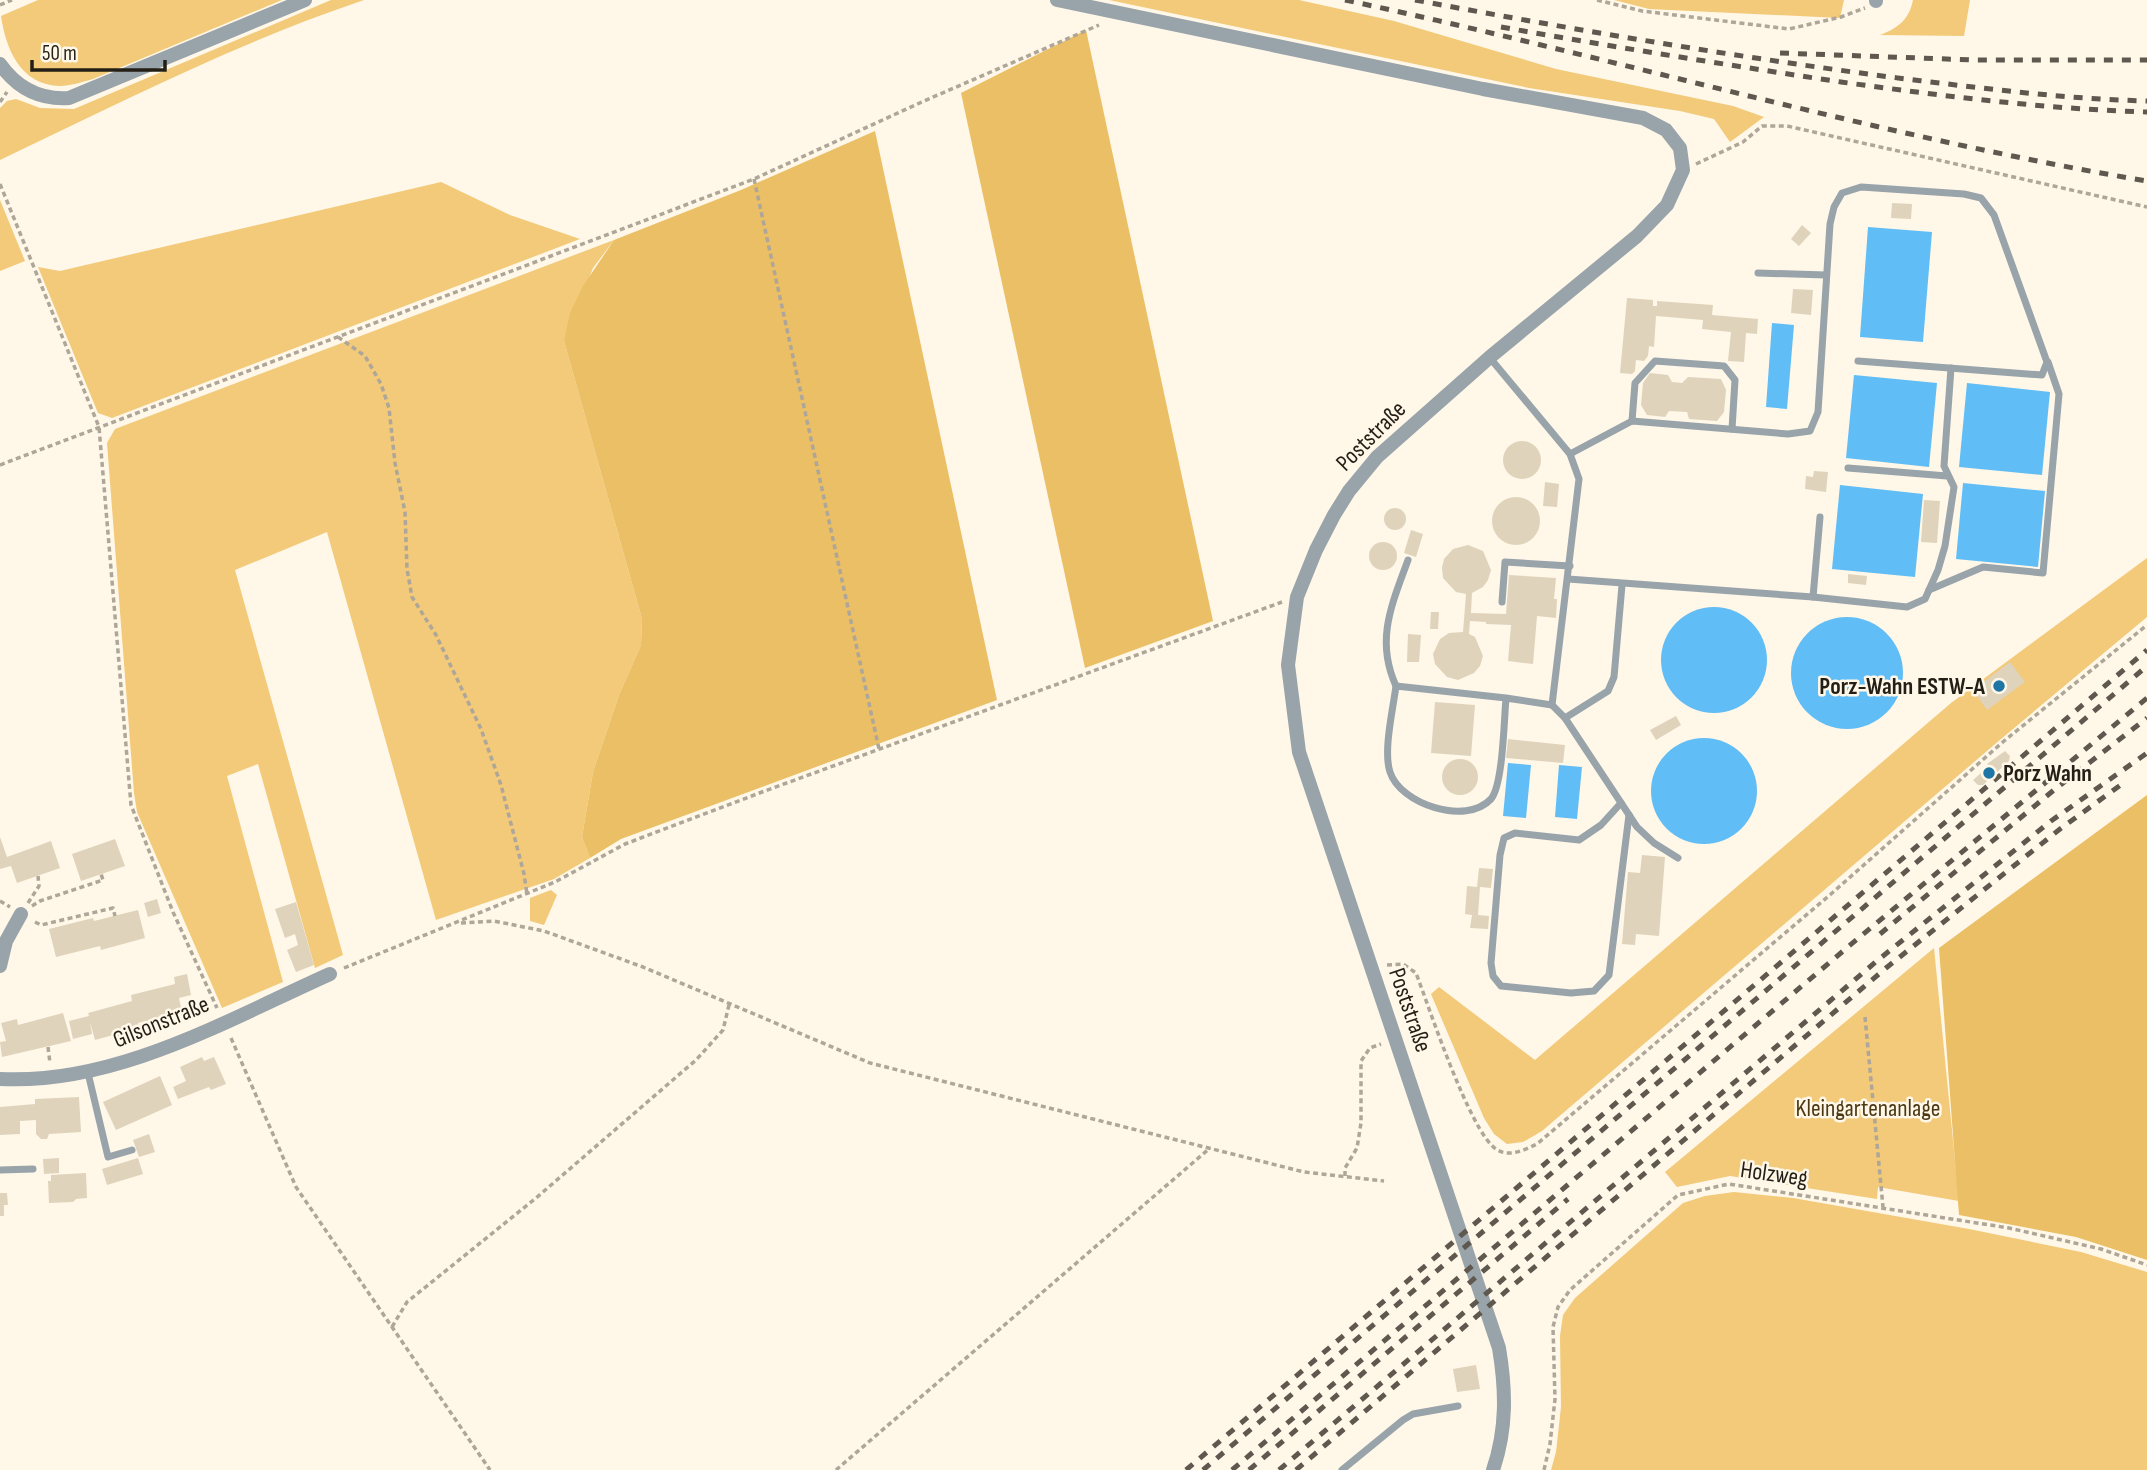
<svg xmlns="http://www.w3.org/2000/svg" width="2147" height="1470" font-family="'Sofia Sans Condensed',sans-serif">
<rect width="100%" height="100%" fill="#fff7e8"/>
<!-- green -->
<g fill="#f2ca79">
<path d="M38 0H282L93 79C82 82 70 86 60 86 20 85 6 49 1 16Z"/>
<path d="M331 0H364C239 42 119 103 0 160V108L7 101 16 99 40 108 74 109Z"/>
<path d="M1109 0H1299L1394 21 1556 69 1733 106 1764 117 1730 142 1714 119 1680 111 1529 88Z"/>
<path d="M1614 0H1844L1840 18 1649 9Z"/>
<path d="M1913 0H1970L1964 36 1880 35C1898 28 1909 20 1913 0Z"/>
<path d="M441 182 510 215 580 239 112 418 98 413 38 267 60 271Z"/>
<path d="M0 200 25 261 0 271Z"/>
<path d="M614 240 593 268 564 341 642 619 641 645 619 695 593 772 582 837 590 858 554 879 436 920 327 532 235 570 343 955 315 968 258 764 227 776 283 982 222 1008 137 812 134 793 107 443 115 429Z"/>
<path d="M2147 558V617L2001 739 1542 1131 1523 1142 1507 1144 1494 1134 1484 1118 1431 994 1439 987 1535 1060 1951 703Z"/>
<path d="M551 890 557 895 544 925 530 921V898Z"/>
<path d="M1934 948 1959 1201 1878 1187 1877 1199 1730 1176 1677 1187 1665 1172Z"/>
<path d="M1734 1192 1793 1198 1969 1229 2081 1252 2147 1272V1470H1551L1556 1452 1561 1407 1560 1336 1563 1315 1575 1298 1683 1203 1705 1196Z"/>
</g>
<!-- forest -->
<g fill="#ebbf65">
<path d="M1086 30 1213 621 1085 668 961 93Z"/>
<path d="M875 131 997 700 621 839 590 858 582 837 593 772 619 695 641 645 642 619 564 341 570 313 583 286 614 240 741 190Z"/>
<path d="M2147 795V1260L2076 1237 1959 1215 1939 948Z"/>
</g>
<!-- water -->
<g fill="#61bdf5">
<path d="M1868 227 1932 232 1923 342 1860 337Z"/>
<path d="M1772 323 1794 325 1787 409 1766 407Z"/>
<path d="M1854 375 1937 383 1929 467 1846 458Z"/>
<path d="M1967 383 2050 392 2042 475 1959 467Z"/>
<path d="M1963 483 2045 491 2038 567 1956 559Z"/>
<path d="M1840 485 1923 494 1915 577 1832 569Z"/>
<circle cx="1714" cy="660" r="53"/>
<circle cx="1847" cy="673" r="56"/>
<circle cx="1704" cy="791" r="53"/>
<path d="M1508 763 1531 765 1526 818 1503 816Z"/>
<path d="M1559 765 1582 767 1577 819 1555 817Z"/>
</g>
<!-- building -->
<g fill="#e0d3bb">
<path d="M1892 203 1912 204 1911 219 1891 218Z"/>
<path d="M1802 225 1811 233 1799 246 1791 239Z"/>
<path d="M1793 289 1813 290 1811 315 1791 313Z"/>
<path d="M1627 298 1653 300V306H1657V301L1713 305 1712 315 1758 319 1757 334 1746 333 1744 362 1728 361 1731 332 1702 329 1703 320 1656 316 1654 347 1649 346 1648 356 1644 361 1636 360 1635 371 1632 374 1620 373Z"/>
<path d="M1650 373 1668 375 1672 382 1682 383 1688 377 1721 379 1726 390 1724 412 1717 421 1689 419 1687 412 1669 411 1665 417 1647 415 1641 405 1643 383Z"/>
<circle cx="1522" cy="460" r="19"/>
<path d="M1814 471 1828 472 1826 492 1805 489 1806 476 1813 477Z"/>
<path d="M1545 482 1559 484 1557 507 1543 506Z"/>
<circle cx="1516" cy="521" r="24"/>
<path d="M1924 500 1940 501 1937 543 1921 542Z"/>
<circle cx="1395" cy="519" r="11"/>
<path d="M1411 530 1423 534 1416 557 1404 553Z"/>
<circle cx="1383" cy="556" r="14"/>
<path d="M1468 545 1483 551 1491 570 1488 580 1483 587 1472 593 1471 613 1506 614 1509 575 1556 578 1554 599H1557L1556 618 1537 616 1533 664 1508 661 1511 625 1486 624V622L1470 621 1469 634 1475 637 1483 656 1480 666 1474 673 1458 680 1447 677 1435 664 1433 654 1440 639 1449 633 1463 632 1466 594 1456 592 1443 578 1442 568 1444 559 1453 549Z"/>
<path d="M1848 574 1867 576 1866 585 1848 583Z"/>
<path d="M1431 612H1439L1438 629H1430Z"/>
<path d="M1408 634 1421 635 1419 662H1407Z"/>
<path d="M2010 662 2025 682 1987 710 1973 690Z"/>
<path d="M1435 702 1475 705 1471 756 1431 753Z"/>
<path d="M1676 716 1681 725 1656 740 1650 730Z"/>
<path d="M1508 739 1565 745 1563 763 1506 758Z"/>
<path d="M2005 751 2010 756 2009 761 1983 785H1978L1973 780 1989 766 1987 764Z"/>
<circle cx="1460" cy="777" r="18"/>
<path d="M0 837 7 857 51 841 60 868 17 883 11 866 0 869Z"/>
<path d="M115 839 125 866 81 881 72 854Z"/>
<path d="M1642 855 1665 857 1659 936 1636 934 1635 945 1622 944 1628 872 1640 873Z"/>
<path d="M1479 868 1493 869 1491 888 1480 887 1478 915 1489 916 1488 929 1470 928 1472 915 1465 914 1467 886 1477 887Z"/>
<path d="M157 899 161 913 148 917 144 903Z"/>
<path d="M296 902 314 965 296 972 287 950 298 945 295 934 285 938 275 909Z"/>
<path d="M138 910 145 938 101 950 100 946 56 957 49 929 93 918 94 921Z"/>
<path d="M187 974 191 995 179 998 182 1012 138 1023 139 1028 95 1040 90 1022 92 1034 73 1039 69 1021 89 1016 88 1013 132 1001 131 995 175 984 174 977Z"/>
<path d="M63 1013 71 1041 2 1057 0 1042 6 1041 1 1023 17 1019 18 1025Z"/>
<path d="M202 1057 204 1061 214 1057 226 1084 211 1090 209 1087 178 1099 173 1087 186 1081 180 1067Z"/>
<path d="M160 1076 172 1105 116 1130 103 1102Z"/>
<path d="M79 1097 81 1132 49 1134 47 1139H41L36 1134V1120L20 1121V1134L0 1135V1107L35 1104V1099Z"/>
<path d="M149 1134 155 1152 139 1157 133 1140Z"/>
<path d="M59 1158V1173L44 1174 43 1159Z"/>
<path d="M138 1158 143 1174 107 1185 102 1169Z"/>
<path d="M86 1173 87 1198 76 1199 73 1202 49 1203 48 1181H51V1175Z"/>
<path d="M0 1193H7L8 1205H4V1216H0Z"/>
<path d="M1476 1365 1480 1389 1457 1392 1453 1369Z"/>
</g>
<g fill="none" stroke-linecap="round" stroke-linejoin="round">
<!-- path -->
<g stroke="#ada699" stroke-width="3.5" stroke-dasharray="5 3.5" stroke-linecap="butt">
<path d="M1597 0 1642 11 1789 29 1841 17 1865 8"/>
<path d="M0 5 12 0"/>
<path d="M0 102 7 92"/>
<path d="M1696 164 1743 142 1762 126H1787L2147 207"/>
<path d="M754 179 879 749"/>
<path d="M0 184 99 427 131 805 173 912 217 1008"/>
<path d="M338 337 365 356 381 384 389 408 395 463 405 512 407 569 412 597 436 635 481 729 501 785 524 874 527 894"/>
<path d="M0 465 754 179 924 101 1099 25"/>
<path d="M0 901 10 907"/>
<path d="M28 903 39 886 38 876"/>
<path d="M32 906 40 901 103 880 101 874"/>
<path d="M35 922 41 925 113 908 115 916"/>
<path d="M461 923 494 921 544 931 643 967 870 1063 1304 1172 1384 1181"/>
<path d="M1387 965 1403 964 1416 973C1429 1007 1470 1132 1496 1149 1509 1158 1524 1150 1537 1144L1831 894 2004 741 2147 625"/>
<path d="M344 968 555 882 625 844 762 792 1282 602"/>
<path d="M1865 1017 1883 1207"/>
<path d="M160 1018 162 1032"/>
<path d="M117 1034 119 1047"/>
<path d="M231 1038 296 1187 490 1470"/>
<path d="M48 1047 50 1063"/>
<path d="M1345 1176V1168L1357 1148 1361 1123V1061L1370 1048 1381 1044"/>
<path d="M392 1327 407 1302 536 1198 696 1060 723 1030 729 1005"/>
<path d="M836 1470 1210 1148"/>
<path d="M1544 1470 1550 1444 1555 1399 1553 1327 1558 1307 1570 1290 1678 1195 1729 1184 2009 1228 2101 1249 2147 1265"/>
</g>
<!-- service -->
<g stroke="#98a3aa" stroke-width="7">
<path d="M1758 273 1826 275"/>
<path d="M1490 358 1570 454 1579 479 1552 705 1565 718 1637 827 1654 843 1678 858"/>
<path d="M1632 421 1635 383 1655 361 1724 366 1735 380 1732 429"/>
<path d="M1570 454 1632 421 1788 434 1810 431 1818 412 1830 224 1834 207 1842 193 1861 187 1964 194 1981 198 1994 215 2047 362 2042 375 1858 361"/>
<path d="M1848 468 1947 476"/>
<path d="M1568 579 1813 597 1907 607 1925 599 1938 570 1945 546 1954 487 1944 466 1951 368"/>
<path d="M1929 590 1983 567 2043 573 2059 394 2048 362"/>
<path d="M1813 597 1820 517"/>
<path d="M1502 602 1505 562 1570 566"/>
<path d="M1396 686C1375 640 1392 604 1408 560"/>
<path d="M1506 698 1396 686C1393 709 1383 751 1390 772 1400 804 1466 826 1491 799 1503 785 1504 720 1506 698L1552 705"/>
<path d="M1565 718 1608 691 1614 677 1622 585"/>
<path d="M1621 803 1601 825 1579 840 1515 833 1504 838 1500 855 1491 963 1493 976 1501 986 1571 993 1594 991 1609 975 1629 815"/>
<path d="M88 1073 108 1157 132 1150"/>
<path d="M0 1170 33 1169"/>
<path d="M1342 1470 1403 1420 1413 1414 1458 1406"/>
</g>
<!-- minor -->
<g stroke="#98a3aa" stroke-width="14">
<path d="M1057 0 1483 89 1643 118 1666 130 1680 148 1683 170 1667 205 1637 236 1490 357 1377 457 1349 491 1334 515 1316 550 1297 597 1288 665 1299 752 1499 1348C1506 1390 1507 1429 1493 1470"/>
<path d="M1876 1V0"/>
<path d="M0 64C17 88 39 100 69 98L305 0"/>
<path d="M0 966 6 941 21 914"/>
<path d="M0 1079C116 1085 227 1020 330 974"/>
</g>
<!-- rail -->
<g stroke="#5e584e" stroke-width="5" stroke-dasharray="9 9" stroke-linecap="butt">
<path d="M1345 0C1613 57 1876 136 2147 181"/>
<path d="M1415 0C1576 30 1736 57 1898 78 1981 88 2064 99 2147 101"/>
<path d="M1501 27C1614 47 1728 65 1841 82 1943 96 2045 109 2147 112"/>
<path d="M1780 53 1974 60H2147"/>
<path d="M1880 934 2054 790 2147 718"/>
<path d="M1186 1470 2147 650"/>
<path d="M1203 1470 2147 666"/>
<path d="M1232 1470 1849 946 2147 698"/>
<path d="M1249 1470 1568 1199"/>
<path d="M1279 1470 1878 960 2051 821 2147 753"/>
<path d="M1296 1470 1886 968 2060 829 2122 784"/>
</g>
</g>
<!-- markers -->
<g fill="#1e76a5" stroke="#fff7e8" stroke-width="2.5">
<circle cx="1999" cy="686" r="7"/>
<circle cx="1989" cy="773" r="7"/>
</g>
<g text-anchor="middle" dominant-baseline="central" stroke-width="5" stroke-linejoin="round" paint-order="stroke">
<!-- street labels -->
<g font-size="24" fill="#241f16" stroke="#fff7e8">
<text transform="translate(1371 436) rotate(-45)">Poststraße</text>
<text transform="translate(1410 1010) rotate(71)">Poststraße</text>
<text transform="translate(161 1022) rotate(-22)">Gilsonstraße</text>
<text transform="translate(1774 1174) rotate(8)">Holzweg</text>
</g>
<!-- poi labels -->
<g font-size="24" font-weight="bold" fill="#241f16" stroke="#fff7e8" text-anchor="end">
<text x="1985" y="686">Porz-Wahn ESTW-A</text>
<text x="2003" y="773" text-anchor="start">Porz Wahn</text>
</g>
<!-- park labels -->
<g font-size="24" fill="#4c3913" stroke="#fff7e8">
<text x="1868" y="1108">Kleingartenanlage</text>
</g>
</g>
<!-- scale -->
<path d="M32 60v10h133v-10" fill="none" stroke="#241f16" stroke-width="3.5"/>
<text x="42" y="60" font-size="21" fill="#241f16" stroke="#fff7e8" stroke-width="5" paint-order="stroke">50 m</text>
</svg>
